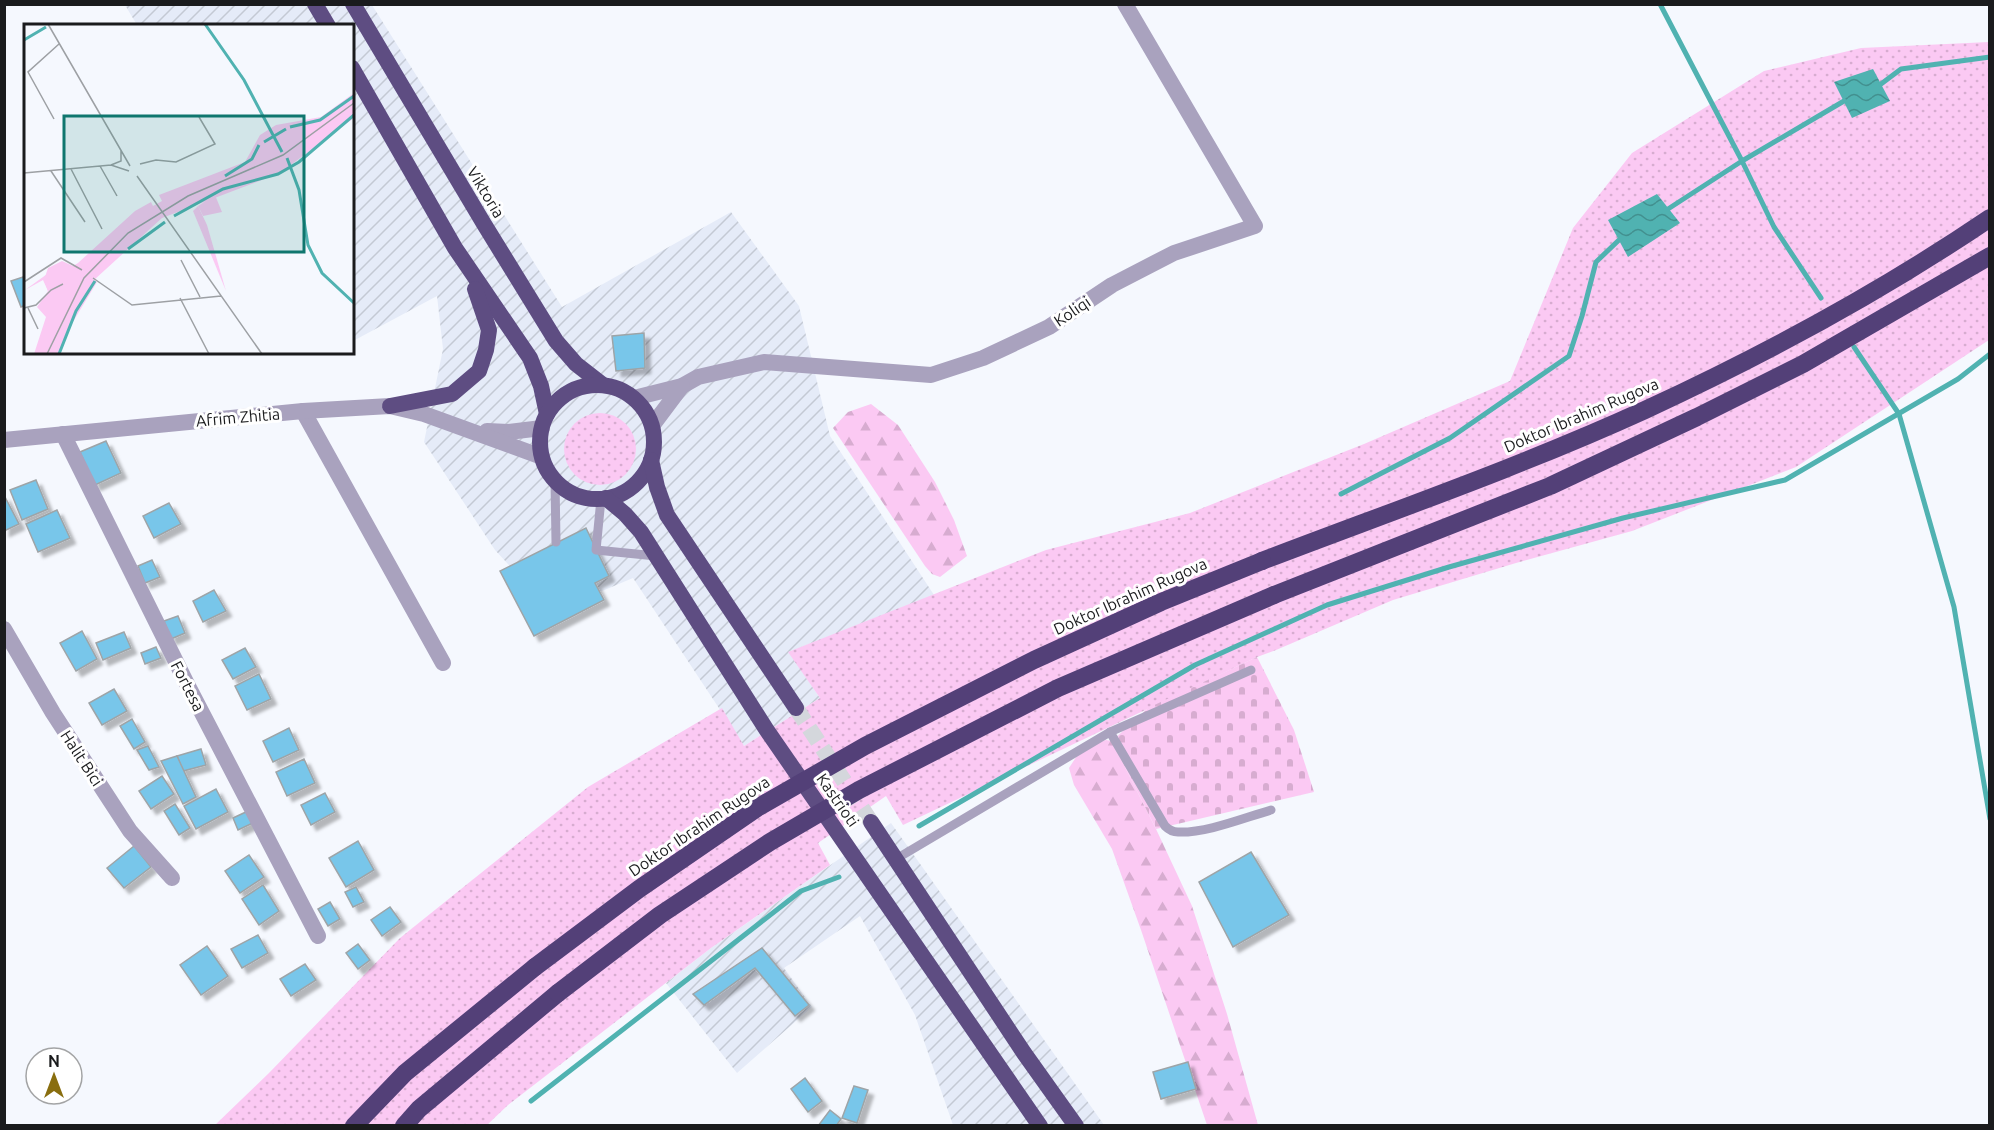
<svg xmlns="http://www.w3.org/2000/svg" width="1994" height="1130" font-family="Ubuntu,sans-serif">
<defs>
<pattern id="industrial-furrows" width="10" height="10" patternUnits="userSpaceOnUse" patternTransform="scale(1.5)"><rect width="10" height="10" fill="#e5ebf8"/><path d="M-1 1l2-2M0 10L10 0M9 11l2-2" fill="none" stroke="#c4c9d4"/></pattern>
<pattern id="grass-dots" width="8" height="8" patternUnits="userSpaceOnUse" patternTransform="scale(1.5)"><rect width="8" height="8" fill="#fbc9f3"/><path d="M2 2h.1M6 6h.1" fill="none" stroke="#d7acd0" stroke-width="1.8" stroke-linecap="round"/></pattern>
<pattern id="forest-firs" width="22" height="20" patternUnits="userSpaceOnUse" patternTransform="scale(1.5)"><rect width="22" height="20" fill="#fbc9f3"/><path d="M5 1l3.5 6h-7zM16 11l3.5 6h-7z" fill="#d7acd0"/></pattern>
<pattern id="cemetery-stones" width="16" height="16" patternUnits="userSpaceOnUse" patternTransform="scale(1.5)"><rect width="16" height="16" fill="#fbc9f3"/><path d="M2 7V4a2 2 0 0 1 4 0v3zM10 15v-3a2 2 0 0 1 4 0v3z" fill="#d7acd0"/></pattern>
<pattern id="water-waves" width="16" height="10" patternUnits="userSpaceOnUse" patternTransform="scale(1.5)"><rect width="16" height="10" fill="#50b2b1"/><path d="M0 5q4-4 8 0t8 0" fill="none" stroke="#42908f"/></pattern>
<filter id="shadow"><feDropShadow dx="5.5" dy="5.5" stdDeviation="1.5" flood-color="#0004"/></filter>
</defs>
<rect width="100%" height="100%" fill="#f5f8fe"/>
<!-- industrial -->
<g fill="url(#industrial-furrows)">
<path d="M125 5H372L562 307 731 212 799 306 830 436 934 595 789 652 820 698 744 746 633 578 552 612 495 550 424 442 443 349 437 296 353 341 352 26 137 25Z"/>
<path d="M891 823 928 875 1104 1125H953L915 1015 860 916 784 968 812 1007 737 1073 666 983 711 948Z"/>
</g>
<!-- grass -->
<g fill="url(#grass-dots)">
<path d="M1989 42V340L1796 467 1632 531 1516 563 1393 600 1276 650 1257 657 903 825 886 796 818 843 830 865 711 948 508 1105 487 1125 214 1126 269 1073 400 938 588 787 722 708 744 746 820 698 788 652 1046 550 1190 513 1364 444 1510 381 1573 228 1632 153 1764 71 1861 48Z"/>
<circle cx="600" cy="449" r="36"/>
</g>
<!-- forest -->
<g fill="url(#forest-firs)">
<path d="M871 404 898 425 935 482 954 520 967 556 940 577 932 574 925 566 833 428 848 412Z"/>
<path d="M1106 740 1112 741 1156 829 1192 906 1227 1014 1258 1125H1207L1141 930 1112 849 1074 785 1069 768 1082 748Z"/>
</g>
<!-- cemetery -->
<path fill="url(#cemetery-stones)" d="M1257 657 1294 730 1314 792 1156 829 1112 741 1148 708Z"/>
<!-- water -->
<g fill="url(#water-waves)">
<path d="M1873 69 1890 101 1852 118 1834 82Z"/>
<path d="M1657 194 1680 223 1628 257 1608 220Z"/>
</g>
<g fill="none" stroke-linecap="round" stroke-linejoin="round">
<!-- stream -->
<g stroke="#50b2b1" stroke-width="5">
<path d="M1660 4 1742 161 1774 227 1821 298"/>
<path d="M1881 84 1901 69 1990 57"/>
<path d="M1668 209 1742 161 1844 101"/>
<path d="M1854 347 1899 414 1954 607 1990 819"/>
<path d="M1341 494 1450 438 1569 356 1582 316 1596 262 1620 239"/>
<path d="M919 826 1195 665 1327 605 1449 567 1623 518 1785 480 1958 379 1990 354"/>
<path d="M531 1101 801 891 839 877"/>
</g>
</g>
<!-- building -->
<g fill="#78c6ea" stroke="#9ea4a7" stroke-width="1.5" filter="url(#shadow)">
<path d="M26 276V305L21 307 11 281Z"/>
<path d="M644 333 645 368 616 371 612 336Z"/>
<path d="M106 441 121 473 95 485 80 452Z"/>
<path d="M36 480 48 509 22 520 10 490Z"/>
<path d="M4 495 19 524 4 531Z"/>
<path d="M169 503 181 524 154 538 143 516Z"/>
<path d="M57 510 70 538 38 552 26 524Z"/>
<path d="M586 528 609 576 595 583 604 600 534 636 500 571Z"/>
<path d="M152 560 160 577 145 583 138 566Z"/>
<path d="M214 590 226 611 203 622 193 601Z"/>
<path d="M178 616 185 633 171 639 164 621Z"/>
<path d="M82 631 97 659 76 671 60 643Z"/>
<path d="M124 632 131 648 103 660 96 643Z"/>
<path d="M156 647 161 658 145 664 141 653Z"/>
<path d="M245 648 256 667 233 679 222 660Z"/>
<path d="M259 674 271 699 247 710 235 686Z"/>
<path d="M114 689 127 711 102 725 89 703Z"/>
<path d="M132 719 145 742 134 749 120 726Z"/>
<path d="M289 728 299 750 273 762 263 741Z"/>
<path d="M148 746 159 767 149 770 137 750Z"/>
<path d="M201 749 206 765 183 771 177 756Z"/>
<path d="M177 756 196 797 183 804 161 761Z"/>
<path d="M304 759 315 783 287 796 276 772Z"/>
<path d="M162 776 174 794 151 809 139 791Z"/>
<path d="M216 789 228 812 196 829 184 806Z"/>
<path d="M325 793 335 812 311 825 301 805Z"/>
<path d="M175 804 190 828 179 835 164 811Z"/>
<path d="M248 811 255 822 238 830 233 818Z"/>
<path d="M358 841 374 870 346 887 329 858Z"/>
<path d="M134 846 151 867 124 888 107 868Z"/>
<path d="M1251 852 1289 915 1233 947 1199 882Z"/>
<path d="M249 855 264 877 240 893 225 871Z"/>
<path d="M263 885 279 911 259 925 242 899Z"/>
<path d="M356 887 364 902 353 907 345 892Z"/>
<path d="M330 902 340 919 328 926 318 909Z"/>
<path d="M390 907 401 922 382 936 371 920Z"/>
<path d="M258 935 268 953 242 968 231 949Z"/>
<path d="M358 944 370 960 358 969 346 953Z"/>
<path d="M207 946 228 976 201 995 180 965Z"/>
<path d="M762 948 809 1005 795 1016 755 968 704 1005 693 994Z"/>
<path d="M305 964 316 980 291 996 280 979Z"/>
<path d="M1188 1062 1196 1089 1161 1099 1153 1072Z"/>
<path d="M805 1078 822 1101 808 1112 791 1089Z"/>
<path d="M854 1086 868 1090 857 1123 842 1118Z"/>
<path d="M830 1110 841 1119 836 1126H818Z"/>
</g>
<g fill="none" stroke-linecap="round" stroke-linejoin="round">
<!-- trunk-tunnel -->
<path stroke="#d4d7dc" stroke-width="16" stroke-dasharray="16 8" stroke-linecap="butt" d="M796 708 871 822"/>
<!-- service -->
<g stroke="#a9a2be" stroke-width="9">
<path d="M555 480 556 542"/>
<path d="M601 499 596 550 656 556"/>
<path d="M1110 732 1165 826C1169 830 1172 832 1178 832 1207 833 1243 818 1271 810"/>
<path d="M896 859 1110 732 1251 670"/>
</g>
<!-- minor -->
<g stroke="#a9a2be" stroke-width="16">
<path d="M634 398 682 386 698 377 764 362 931 375 983 358 1049 327 1112 285 1174 253 1255 226 1125 4"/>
<path d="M303 411 443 663"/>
<path d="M652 426 682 386"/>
<path d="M63 434 188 686 318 936"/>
<path d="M4 629 53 713 130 831 172 878"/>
</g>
<!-- tertiary -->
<g stroke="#a9a2be" stroke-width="16">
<path d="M487 431 508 432 542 428"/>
<path d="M4 440 303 411 390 406 424 414 542 457"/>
</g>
<!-- trunk -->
<g stroke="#5e4d82" stroke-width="16">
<path d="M315 4 328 26"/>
<path d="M353 4 484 224 556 341 576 364 603 385"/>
<path d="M352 68 455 248 530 358 541 386 547 414"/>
<circle cx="597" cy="442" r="57"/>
<path d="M390 406 452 394 479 371 486 350 489 330 475 289"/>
<path d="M651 460 657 487 667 515 796 708"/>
<path d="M606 498 625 514 641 532 766 729 1040 1126"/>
<path d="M871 822 1024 1053 1076 1126"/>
</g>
<!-- motorway -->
<g stroke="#534078" stroke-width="18">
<path d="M1262 561C1390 512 1520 467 1645 410 1764 355 1881 292 1990 218"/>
<path d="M1274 595 1550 486 1697 417 1803 364 1990 256"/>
<path d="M354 1126 405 1073 535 967"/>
<path d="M404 1126 419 1109 558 993"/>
</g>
<!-- motorway-bridge -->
<g stroke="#534078" stroke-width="18">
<path d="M535 967 639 889 757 808 865 746 1034 660 1161 602 1262 561"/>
<path d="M558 993 660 915 770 842 859 790 1058 688 1274 595"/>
</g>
</g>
<g text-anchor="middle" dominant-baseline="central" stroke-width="6" stroke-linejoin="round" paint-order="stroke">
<!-- street labels -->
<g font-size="16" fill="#1a1b1d" stroke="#fff">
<text transform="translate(486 192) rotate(59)">Viktoria</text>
<text transform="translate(1072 311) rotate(-34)">Koliqi</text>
<text transform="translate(1581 415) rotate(-23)">Doktor Ibrahim Rugova</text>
<text transform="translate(238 417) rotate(-5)">Afrim Zhitia</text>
<text transform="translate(1130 596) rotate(-24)">Doktor Ibrahim Rugova</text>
<text transform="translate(188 686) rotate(63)">Fortesa</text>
<text transform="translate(82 758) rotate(57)">Halit Bici</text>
<text transform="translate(838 800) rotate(55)">Kastrioti</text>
<text transform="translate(699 826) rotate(-34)">Doktor Ibrahim Rugova</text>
</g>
</g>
<!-- overview -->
<g transform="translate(24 24)">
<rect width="330" height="330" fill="#f5f8fe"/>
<path d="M330 69V94L256 149 138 194 70 256 73 258 47 301 36 330H10L22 293 13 283 24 267 20 256 24 244 38 237 49 242 54 239 111 187 127 178 129 182 138 177 135 171 221 138 236 111 252 101 297 93Z" fill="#fbc9f3"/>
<path d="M174 182 183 201 202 267 169 187Z" fill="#fbc9f3"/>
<path d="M191 171 198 188 179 192 174 182Z" fill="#fbc9f3"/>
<path d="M37 240 49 246 39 259 24 267 19 256 1 266Z" fill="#fbc9f3"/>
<path fill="none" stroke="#50b2b1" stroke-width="3" d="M181 0 220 56 258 128M0 16 22 3M266 103 296 96 330 72M240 118 262 105M263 134 275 166 284 221 298 249 330 279M201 152 228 135 235 121M150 192 199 165 254 150 275 138 330 91M104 225 141 198M35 330 52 287 71 257"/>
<path fill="none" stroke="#9da0a4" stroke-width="1.5" d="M24 0 106 142M30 95 4 48 35 20M116 140 132 136 152 138 191 120 175 93M87 141 97 137V127M76 142 93 172M47 145 78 205M27 147 61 198M0 149 87 141 105 147M113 152 238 330M157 236 176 273M69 254 108 281 197 272M0 258 37 234 58 246M156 274 185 330M0 284 12 281 27 266 39 260M4 284 14 305M23 330 60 254 104 209 164 172 259 131 330 79"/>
<path fill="#0f766e" fill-opacity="0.15" stroke="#0f766e" stroke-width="3" d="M40 92H280V228H40Z"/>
<rect width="330" height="330" fill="none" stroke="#1a1b1d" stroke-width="3"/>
</g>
<!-- border -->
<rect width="1994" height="1130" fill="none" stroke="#1a1b1d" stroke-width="12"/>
<!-- north arrow -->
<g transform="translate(54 1076)"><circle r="28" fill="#ffffff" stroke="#a3a4a5" stroke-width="1.5"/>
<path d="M0-4.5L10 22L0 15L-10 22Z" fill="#896e0f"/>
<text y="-9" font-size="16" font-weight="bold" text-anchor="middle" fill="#1a1b1d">N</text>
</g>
</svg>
